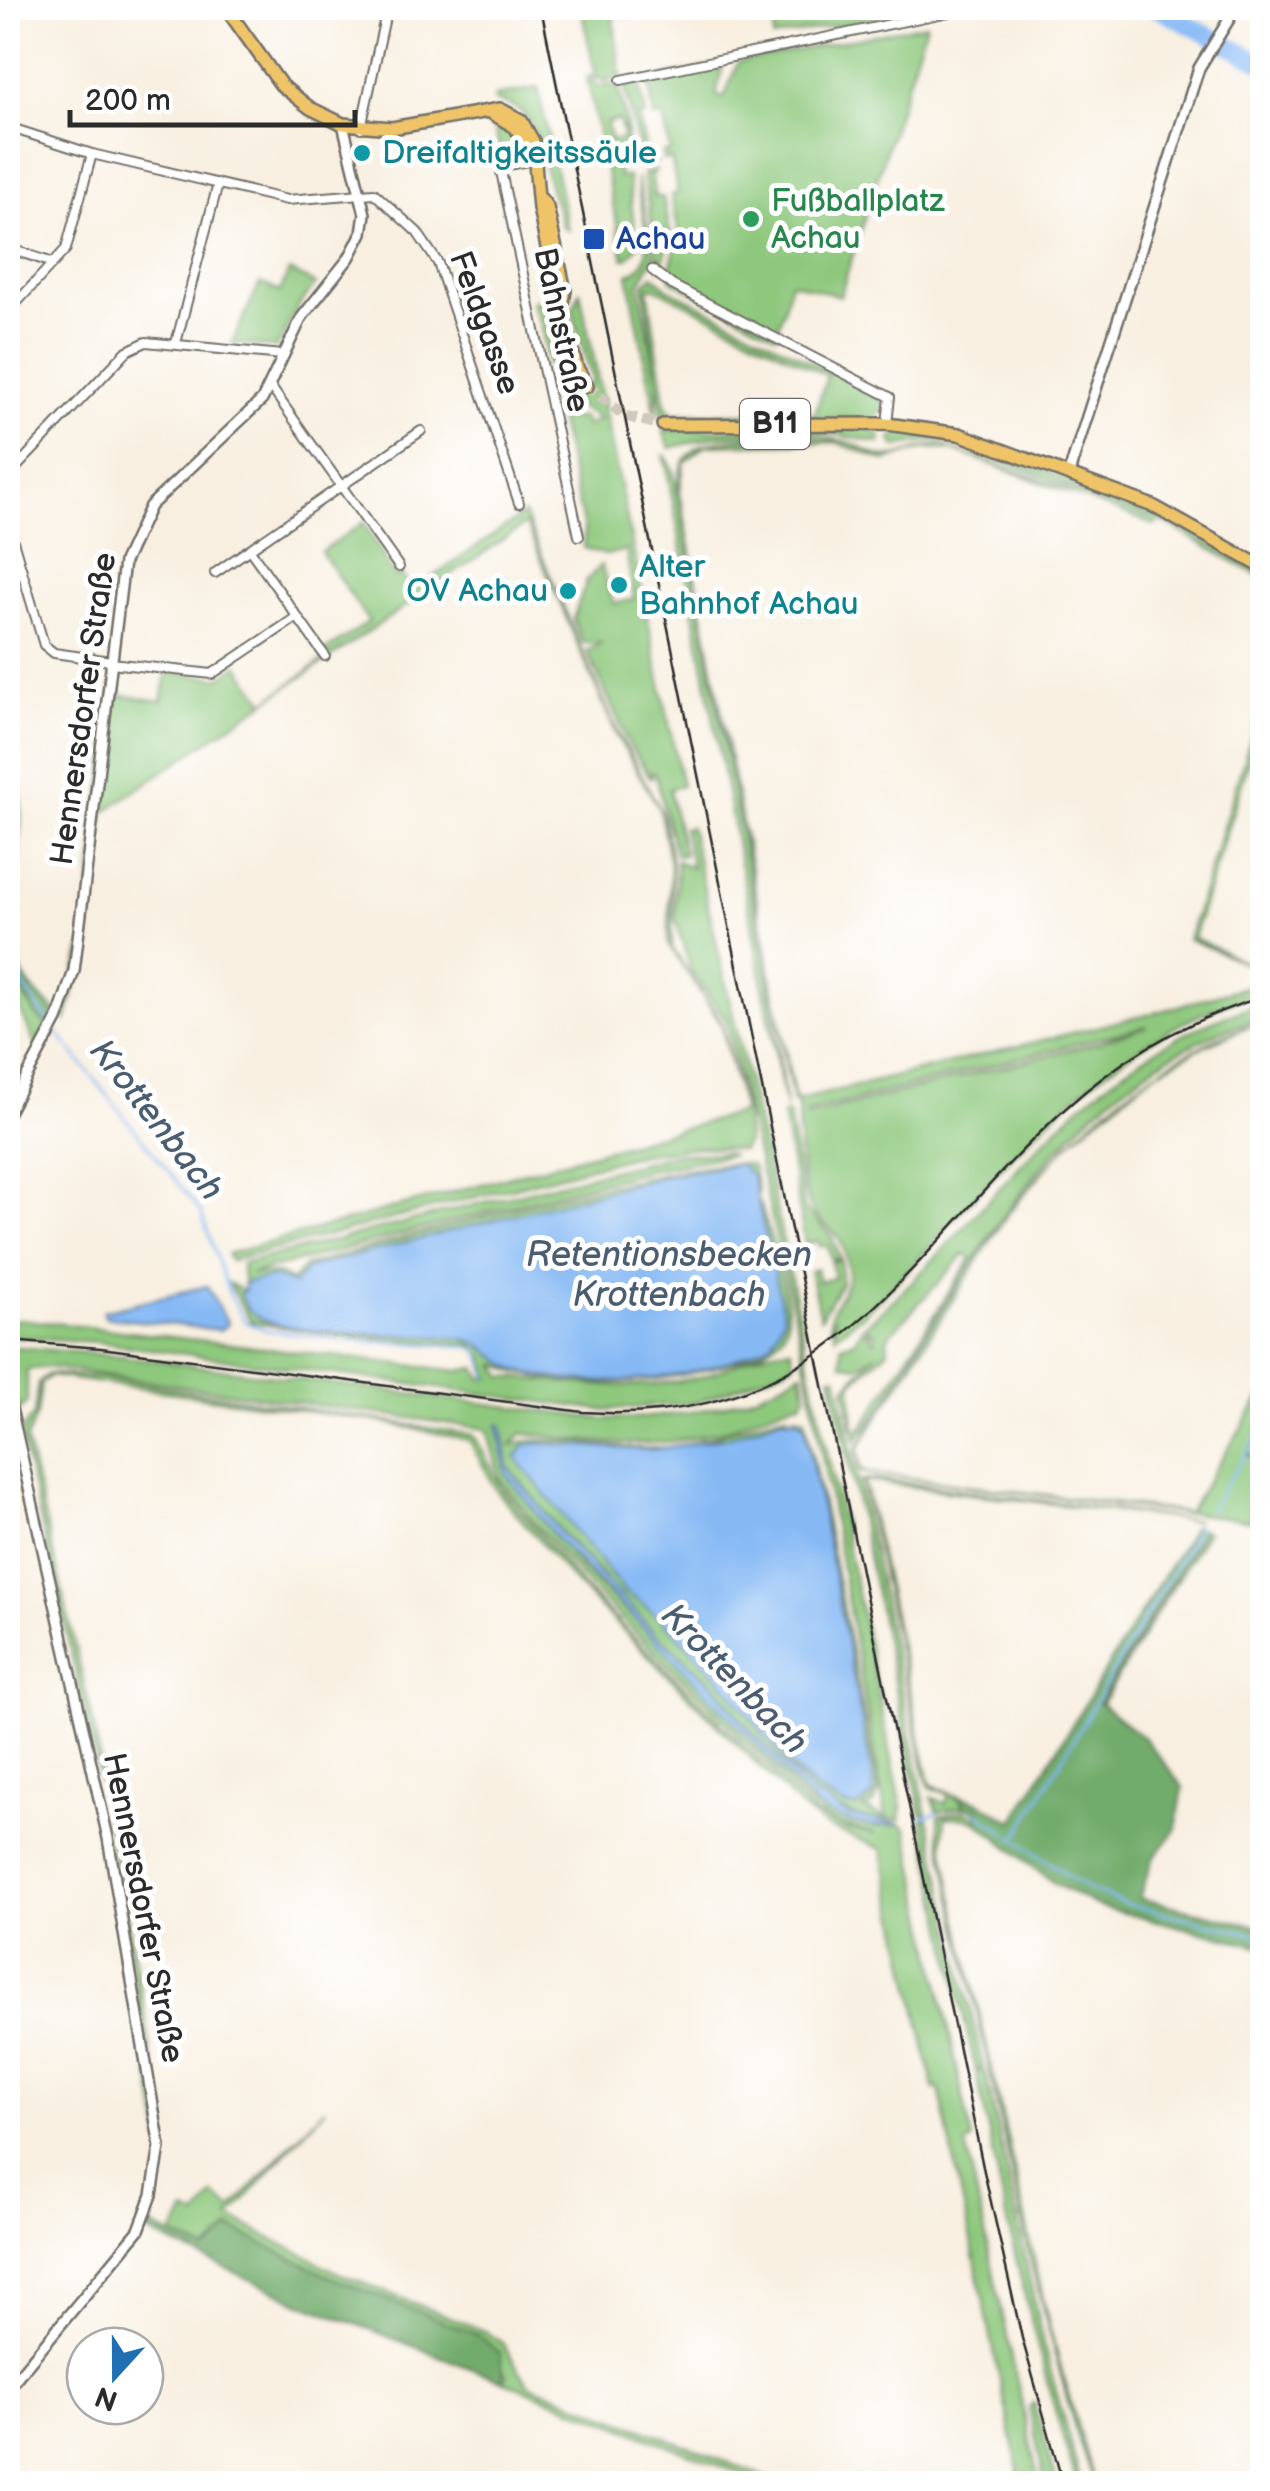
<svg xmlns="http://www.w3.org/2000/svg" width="1270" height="2491" font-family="'Balsamiq Sans',sans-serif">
<rect width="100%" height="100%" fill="#fff"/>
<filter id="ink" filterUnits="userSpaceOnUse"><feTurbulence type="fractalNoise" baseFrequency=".01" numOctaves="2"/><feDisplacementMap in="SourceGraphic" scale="20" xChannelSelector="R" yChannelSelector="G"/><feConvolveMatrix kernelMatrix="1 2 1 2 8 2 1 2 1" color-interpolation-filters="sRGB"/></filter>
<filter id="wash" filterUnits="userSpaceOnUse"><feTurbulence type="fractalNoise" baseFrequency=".0048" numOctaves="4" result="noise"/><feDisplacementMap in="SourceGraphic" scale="40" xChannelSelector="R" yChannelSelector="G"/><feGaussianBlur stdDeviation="2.25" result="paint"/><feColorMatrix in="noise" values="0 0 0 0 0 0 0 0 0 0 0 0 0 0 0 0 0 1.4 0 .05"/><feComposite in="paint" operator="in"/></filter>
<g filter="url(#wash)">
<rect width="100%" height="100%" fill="#f8efe0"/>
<!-- green -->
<g fill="#8ec87d" stroke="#5c7a54" stroke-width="2.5" fill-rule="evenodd">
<path d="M581 8H649V13L613 16 621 77 605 81 596 77Z"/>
<path d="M777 8H884L885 16 773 38Z"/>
<path d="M926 24 840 296 791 282 776 335 671 280 669 271 679 234 671 195 678 193 671 159 664 160 663 153 670 151 663 117 654 118 649 80 718 65 722 70 716 95 724 98 738 62Z"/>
<path d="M591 76 598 86 618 85 627 126 621 128 619 120 607 123 611 141 623 139 622 130 627 129V151L617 156 619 177H628L637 247 628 258 624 259 587 78Z"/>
<path d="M635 81 639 84 646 115 639 117 648 160 656 162 643 167 625 89 626 83Z"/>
<path d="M538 88 568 230 562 227C559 210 552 197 548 181 538 145 540 109 495 101V96Z"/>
<path d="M479 118C501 118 524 134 521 157L503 161 494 129Z"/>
<path d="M657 170 651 174 655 197H663L671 237 660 270 643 174Z"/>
<path d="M637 178 654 257 639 284 657 382 656 417 628 274C664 264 637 205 637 178Z"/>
<path d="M289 271 316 284 298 307 277 348 232 343 260 283 280 292Z"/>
<path d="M653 275 667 288 876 395 883 402 882 412 872 419 662 416 644 285ZM654 287 827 376 815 414 672 413 666 407 648 289Z"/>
<path d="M545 291 553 296 568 367 583 389 592 381 572 310 580 292 682 786 669 789 684 855H676L655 773 651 772 652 780 630 746 587 651 602 643H583L573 619 587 580 601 565 614 604 634 599 626 550 606 555 584 548V528L558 418H583L586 426 599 419 578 407 575 398 567 400 569 409 556 410 541 324 532 302 545 299Z"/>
<path d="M868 428 881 435 880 443 834 434 717 436 670 448 663 430Z"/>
<path d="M897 431 939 434 980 446 1158 514 1262 573V578L1163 522 1157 521 1155 525 953 450 925 448 885 461 836 442 706 445 684 463 680 492 795 1101 1165 1010 1262 982V992C1127 1030 1040 1124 949 1225 914 1264 879 1305 835 1336L834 1316 831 1330C824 1306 852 1292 848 1266 840 1223 824 1233 811 1208 798 1180 800 1137 798 1106L793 1101 679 496C677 478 680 459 697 448 719 435 817 436 844 441 857 444 867 453 880 456 900 460 920 445 940 445L1153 518 955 443 935 440 896 447 891 440ZM1147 1026 1100 1042 807 1116 808 1112Z"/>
<path d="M664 454 673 469 770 991 786 1110Z"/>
<path d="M524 514 614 725 662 813 672 863V948L721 1020 745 1112 747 1142 742 1150 698 1147 641 1154 230 1261 227 1254 743 1112 721 1024 668 943 671 868 659 808 618 738 526 524 104 812 86 944 66 1020 63 1017 84 940 113 694 162 701 167 672 219 678 238 665 265 702 328 657 325 651 369 622 321 552 364 522 395 577 401 574 413 591Z"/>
<path d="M1262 702V719L1193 938 1262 970 1188 939Z"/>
<path d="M690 827 765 1155 902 1807 900 1820 862 1819 821 1801 747 1727 714 1685 656 1634 562 1533 508 1467 502 1426H498L506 1474 583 1570 706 1688 817 1806 846 1821 875 1827 901 1824 907 1829 972 2140 966 2145 1039 2483H1013L1019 2471 939 2088 934 2089 882 1849 827 1827 800 1807 575 1583 497 1491 469 1440 378 1421 51 1376 41 1383 37 1415 26 1439 94 1726 165 2131 162 2144 96 1761 20 1432 34 1415 38 1383 48 1374 100 1377 474 1435 503 1490 587 1591 814 1814 848 1830 876 1834 839 1825 815 1810 594 1591 535 1524 500 1480 487 1429 47 1367 27 1370V1402L20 1410 8 1377V1346L122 1356 603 1419C668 1419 747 1408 801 1372L804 1388 803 1372 806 1395 801 1402C772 1407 744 1425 714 1433 651 1451 587 1442 523 1433L511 1445C518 1444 524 1440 532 1440 578 1439 623 1452 670 1447 712 1442 748 1420 789 1414L778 1422 780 1425 796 1415 805 1418 879 1790 874 1804 863 1808 886 1818 808 1375 726 1019 691 970 675 918 677 861 692 868 683 828Z"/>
<path d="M8 961 27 1001 49 1027 35 1044 8 983Z"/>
<path d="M1262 1003V1017C1092 1069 1017 1192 926 1332 904 1366 883 1413 855 1440L845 1388 876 1354 859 1366 842 1364 841 1345 855 1340 862 1328 866 1333 870 1331V1337L875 1341V1334L864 1326C1006 1205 1067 1062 1262 1003ZM965 1254 971 1258 861 1429 854 1428 851 1384 888 1350 887 1338Z"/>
<path d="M1262 1020 1202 1047 1150 1076 1067 1144 1007 1215 858 1449 861 1469 870 1473 1187 1514 1262 1395V1434L1247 1457 1262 1449V1522L862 1472 860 1470 857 1448C969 1269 1050 1097 1262 1020Z"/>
<path d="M783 1114H789L804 1208 831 1235 840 1258 831 1260 828 1245 819 1246 818 1241 808 1243 806 1250Z"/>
<path d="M726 1153 731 1155 648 1170 250 1274H278L292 1281 304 1266C367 1249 714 1147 752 1166L758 1193 753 1198 761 1205C768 1233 793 1299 786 1325 780 1347 757 1354 738 1360 670 1383 595 1390 524 1374 514 1372 504 1366 496 1365L503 1376C569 1384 631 1392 696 1378 726 1371 762 1348 791 1348L795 1363 786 1368 695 1403 602 1410 97 1342 8 1336V1322L20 1319 459 1371 476 1368 482 1378 490 1379 484 1357 472 1345 339 1336 251 1322 228 1283 245 1291 241 1264 675 1154Z"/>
<path d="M841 1260V1283L820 1318 810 1271 816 1269 819 1282 834 1278 831 1262Z"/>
<path d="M831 1376H837L927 1815 921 1813Z"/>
<path d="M876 1479 1197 1521 864 1481 930 1783 962 1800 963 1807 938 1812 932 1797 946 1804 948 1794 930 1787 926 1778 862 1480Z"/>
<path d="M1203 1530 1207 1531 1101 1705Z"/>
<path d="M963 1811 978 1816 977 1822 963 1817 945 1818 943 1844 954 1899 1049 2326 1094 2483 1076 2433 1030 2259 939 1834V1816Z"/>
<path d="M928 1818 983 2068 975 2069 922 1819Z"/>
<path d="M976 2071H985L1043 2343 1081 2483H1077C1034 2348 1004 2210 976 2071Z"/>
<path d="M325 2108 230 2217 343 2275 485 2331 502 2343 528 2384 780 2483H764L504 2381 506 2374 478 2335 326 2275 231 2228 207 2251 172 2237 186 2212 197 2217 214 2195 231 2209Z"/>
<path d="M1034 2403 1057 2483H1045L1029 2407Z"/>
</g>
<!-- forest -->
<g fill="#72ac6c" stroke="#4e6c4c" stroke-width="2.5">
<path d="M8 742C40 813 0 903 21 971 28 988 43 1000 56 1011L49 1027 35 1014 8 961Z"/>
<path d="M1194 1526 1203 1530 1099 1703 1144 1738 1183 1787 1176 1830 1153 1859 1139 1898 1262 1927V1947L1100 1907 1055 1884 977 1822 978 1810 963 1807 962 1800 948 1793 977 1801 1013 1821Z"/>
<path d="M148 2224 206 2251 231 2228 326 2275 478 2335 500 2353 504 2381 304 2304 145 2231Z"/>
</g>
<!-- water -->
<g fill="#86b9f4" stroke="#587290" stroke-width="2.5">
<path d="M739 1164 752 1176 784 1316 771 1343C701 1380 601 1392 523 1372 500 1366 485 1342 463 1339 415 1332 294 1338 257 1317 248 1311 243 1302 240 1292L245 1290 243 1283 275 1277 294 1284 308 1268 667 1175Z"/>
<path d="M207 1286 228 1324 220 1330 105 1317 103 1311Z"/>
<path d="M781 1418H798L805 1425 873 1779V1796L857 1807C808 1806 749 1710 718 1677 690 1649 659 1612 626 1593L516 1458 524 1446 532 1443 650 1450 728 1437Z"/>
<path d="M498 1425H502L508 1467 561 1533 656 1634 714 1685 747 1727 813 1794 849 1816 901 1824C870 1829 843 1824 817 1806L557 1539 506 1474Z"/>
</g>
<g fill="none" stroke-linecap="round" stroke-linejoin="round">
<!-- stream -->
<g stroke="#86b9f4" stroke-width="2.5">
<path d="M8 764 13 794 8 912"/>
<path d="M8 937 23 986 50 1024"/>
<path d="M55 1030 201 1212 229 1294 245 1322 266 1330 341 1340 470 1347 479 1352 488 1378"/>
<path d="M1208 1511 1262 1430"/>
<path d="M975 1811 1088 1889 1128 1905 1262 1936"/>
<path d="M922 1817 938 1813"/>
<path d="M1017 1836 1198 1527"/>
</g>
<!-- river -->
<path stroke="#86b9f4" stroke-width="18" d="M1156 8 1262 63"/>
</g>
</g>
<g filter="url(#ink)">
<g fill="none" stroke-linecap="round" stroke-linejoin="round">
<!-- primary-tunnel -->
<path stroke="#cfc8bc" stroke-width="11" stroke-dasharray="11 5.5" stroke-linecap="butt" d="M587 386 625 416 663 425"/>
<!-- minor casing -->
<g stroke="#73706a" stroke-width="12">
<g id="minor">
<path d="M621 80 968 8"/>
<path d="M8 127 92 154 287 200 374 193 417 232 438 263 519 503"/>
<path d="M361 128 387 8"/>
<path d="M533 160 500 167 579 536"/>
<path d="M8 248 53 263"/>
<path d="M652 270 672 285 890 397 887 424"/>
<path d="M8 312 66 249 92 154"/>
<path d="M176 343 218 184"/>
<path d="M270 386 399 567"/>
<path d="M8 476 127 351 146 342 283 355"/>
<path d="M8 524 44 645 54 653 111 661"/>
<path d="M250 550 325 656"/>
<path d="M215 573 421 431"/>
<path d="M111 663 212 674 297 617"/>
</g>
</g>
<!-- tertiary casing -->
<g stroke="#73706a" stroke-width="14">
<g id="tertiary">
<path d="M1069 473 1199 68 1236 8"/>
<path d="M8 1112 57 1020 74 971 124 562 150 506 262 400 302 317 349 258 362 233 365 214 343 124"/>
<path d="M8 1395 108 1838 160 2147 152 2195 139 2230 8 2388"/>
</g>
</g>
<!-- primary casing -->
<g stroke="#73706a" stroke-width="16">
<g id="primary">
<path d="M226 8 281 85 310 108 343 124 392 128 500 109 521 120 533 141 539 208 556 292 577 368 587 386"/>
<path d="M490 112 515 127 532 153"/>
<path d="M541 199 547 207 565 291 563 303"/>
<path d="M663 425 887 424 959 434 1153 506 1262 567"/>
</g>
</g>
<!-- minor -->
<use href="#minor" stroke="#fff" stroke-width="8"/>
<!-- tertiary -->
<use href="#tertiary" stroke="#fff" stroke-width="9"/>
<!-- primary -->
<use href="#primary" stroke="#efc469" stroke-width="11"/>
<!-- rail -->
<g stroke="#2b2b2b" stroke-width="2.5">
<path d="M541 8 983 2167 1022 2338 1063 2484"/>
<path d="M8 1341 101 1348 583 1412C835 1429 906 1253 1066 1108 1122 1057 1190 1019 1262 997"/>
</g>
</g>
</g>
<!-- markers -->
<g fill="#0f9aa8" stroke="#fff" stroke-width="4">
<circle cx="362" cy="153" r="10"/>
<circle cx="619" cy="585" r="10"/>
<circle cx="568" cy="591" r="10"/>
</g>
<circle fill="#2e9e5b" stroke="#fff" stroke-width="4" cx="751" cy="219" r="10"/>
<rect fill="#1a4fb4" stroke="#fff" stroke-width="4" x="582" y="227" width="24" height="24" rx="5"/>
<g text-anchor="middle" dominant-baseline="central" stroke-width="10" stroke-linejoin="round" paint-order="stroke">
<!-- shield labels -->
<rect fill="#fff" stroke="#6b6b6b" stroke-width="2.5" x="740" y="399" width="70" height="50" rx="8"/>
<g font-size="30" font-weight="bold" fill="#2b2b2b">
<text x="775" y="424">B11</text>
</g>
<!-- culture labels -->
<g font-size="32" fill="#0d838f" stroke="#fff" text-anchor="start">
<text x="382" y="153">Dreifaltigkeitssäule</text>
<text x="639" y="567">Alter<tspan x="639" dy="37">Bahnhof Achau</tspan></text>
<text x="548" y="591" text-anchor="end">OV Achau</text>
</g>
<!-- leisure labels -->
<g font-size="32" fill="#27864d" stroke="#fff" text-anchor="start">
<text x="771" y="201">Fußballplatz<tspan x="771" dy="37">Achau</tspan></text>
</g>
<!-- transit labels -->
<g font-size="32" fill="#164399" stroke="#fff" text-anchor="start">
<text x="616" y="239">Achau</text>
</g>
<!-- street labels -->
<g font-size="32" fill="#2b2b2b" stroke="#fff">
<text transform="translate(484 323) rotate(70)">Feldgasse</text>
<text transform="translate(561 330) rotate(78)">Bahnstraße</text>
<text transform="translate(84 709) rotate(-82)">Hennersdorfer Straße</text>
<text transform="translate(143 1908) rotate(79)">Hennersdorfer Straße</text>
</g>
<!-- water labels -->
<g font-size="35" font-style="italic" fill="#4b5d71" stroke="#fff">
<text transform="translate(156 1120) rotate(52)">Krottenbach</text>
<text x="669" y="1255">Retentionsbecken<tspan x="669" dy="40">Krottenbach</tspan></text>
<text transform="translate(734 1679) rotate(46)">Krottenbach</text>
</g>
</g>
<!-- margin -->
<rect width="1270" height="2491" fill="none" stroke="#fff" stroke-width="40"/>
<!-- north arrow -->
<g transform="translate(115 2376) rotate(201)"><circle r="48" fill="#ffffff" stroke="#aaaaaa" stroke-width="2.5"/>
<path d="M0-8L18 38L0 25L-18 38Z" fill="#1f6fb2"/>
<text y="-15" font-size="28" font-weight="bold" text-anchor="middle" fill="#2b2b2b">N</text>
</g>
<!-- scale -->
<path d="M70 110v15h285v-15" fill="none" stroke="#2b2b2b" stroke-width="5"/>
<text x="85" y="110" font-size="30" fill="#2b2b2b" stroke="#ffffff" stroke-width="8" paint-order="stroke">200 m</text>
</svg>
